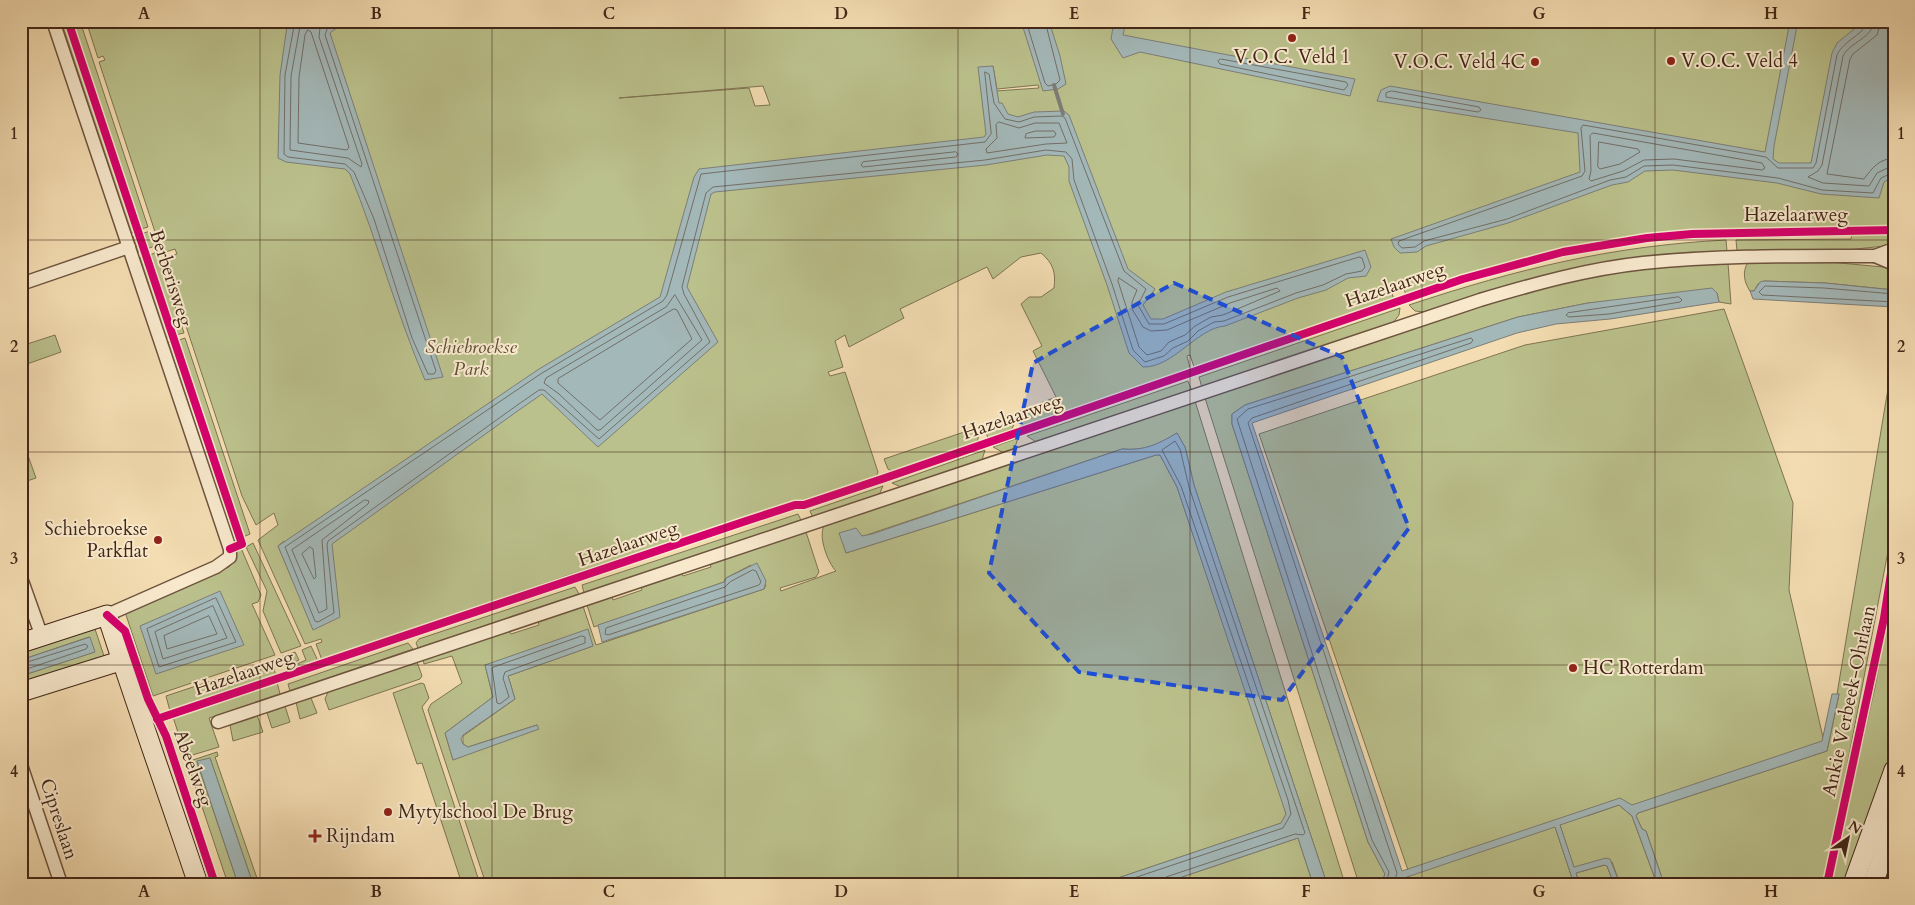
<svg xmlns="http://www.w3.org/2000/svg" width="1915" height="905" font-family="Cardo,serif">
<rect width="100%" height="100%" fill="#f4ddb2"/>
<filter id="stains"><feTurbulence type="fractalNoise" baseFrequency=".004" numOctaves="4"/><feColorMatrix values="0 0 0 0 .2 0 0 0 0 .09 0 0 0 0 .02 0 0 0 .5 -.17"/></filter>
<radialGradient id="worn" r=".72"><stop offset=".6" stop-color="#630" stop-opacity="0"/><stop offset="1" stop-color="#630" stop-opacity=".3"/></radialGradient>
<!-- green -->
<g fill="#bbc18c" stroke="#7e7452" fill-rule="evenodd">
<path d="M61 21H65L135 232 131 233Z"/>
<path d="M72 21H80L148 227 141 229Z"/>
<path d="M86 21H1887L1884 181 1894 176V226L1883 228C1814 228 1744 227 1675 232 1582 240 1493 264 1406 295L1404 289 1392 293 1394 300 1194 367 1190 355 1187 356 1190 368 1023 425 1018 412 1056 397 1033 351 1042 346 1021 304 1029 297H1041L1054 288C1056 272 1053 263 1041 253L1021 257 993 279 987 267 900 309 904 318 849 347 845 335 835 341 843 367 828 372 830 376 845 372 878 472 876 477 569 575 322 660 316 644 322 642 321 639 305 644 258 540 278 525 274 513 256 525 242 496 164 259 177 254 175 249 162 253 99 62 105 60 103 56 98 58ZM993 66 997 89 1038 85 1039 88 981 92ZM763 86 770 105 755 106 749 88 619 98ZM284 541 314 629 278 546Z"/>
<path d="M150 231 155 246 138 252 133 237Z"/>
<path d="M1852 234H1891L1894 235V245L1837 251H1737L1736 240 1851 239Z"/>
<path d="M1726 240 1727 251 1544 276 1424 312 1415 311 1409 305C1518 269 1610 246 1726 240Z"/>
<path d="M157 252 184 333 175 335 150 255Z"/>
<path d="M143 257 170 337 166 338 140 258Z"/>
<path d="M1748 262H1829L1894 268V290L1825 283 1764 281 1758 284 1754 291H1750C1744 282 1742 272 1748 262Z"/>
<path d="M1728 263 1731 304 1719 302 1717 293 1588 303 1518 317 1245 405 1232 414V424L1368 842 1385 874 1381 884H1359L1205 398 1458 311 1581 278 1655 266Z"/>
<path d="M1400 308 1399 315 1393 323 1202 388 1199 377Z"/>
<path d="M1724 309 1793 503 1789 590 1825 746 1632 810 1619 804 1587 816 1619 805 1632 816 1657 884H1620L1612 862 1574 868 1560 825 1555 827 1574 884H1399L1398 880 1410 876 1259 434 1525 345Z"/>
<path d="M55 335 61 352 27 364 21 346Z"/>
<path d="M185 338 250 534 243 537 176 341Z"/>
<path d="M171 341 237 540 234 541 168 342Z"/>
<path d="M1894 353V520L1839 808 1823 884H1664L1646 831 1642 829 1636 816 1638 813 1827 751 1839 694H1837Z"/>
<path d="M1188 381 1192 391 1036 442 1027 436Z"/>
<path d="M1195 401 1345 884H1327L1194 485 1185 447 1177 433C1158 445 1145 451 1122 449L843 543 846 553 1156 455H1160L1177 487 1283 802 1286 814 1282 823 1100 884H486L428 710 431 704 462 683 452 656 424 664 423 659 509 631 511 634 539 625 538 621 583 606 596 645 764 589 766 585 751 565 726 578 724 582 594 627 587 605 612 596 613 600 642 590 641 587 681 573 683 576 711 567 710 564 806 532 819 572 816 577 780 588 781 591 836 571C828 563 818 537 824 526ZM593 646 508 676 515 699 463 736V744L468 747 537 725 453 760 445 733 493 697 485 665Z"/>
<path d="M1011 414 1014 424 1012 429 988 438 983 425Z"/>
<path d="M976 428 979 435 977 442 893 472 888 469 884 459Z"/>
<path d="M21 436 36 478 21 483Z"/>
<path d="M1018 438 1014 450 1004 453 993 447Z"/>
<path d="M985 450 982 460 901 487 892 483Z"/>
<path d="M883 486 879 495 813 518 810 511Z"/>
<path d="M798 514 801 520 584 593 582 585Z"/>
<path d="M253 543 301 646 281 653 263 611 267 591 246 547Z"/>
<path d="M241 548 261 595 258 602 252 604 275 655 153 696 125 612 229 567 235 560 236 551Z"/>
<path d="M1894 582V756L1849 884H1830L1875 687Z"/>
<path d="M575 587 579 594 418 648 416 643 419 639Z"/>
<path d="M94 626 105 659 21 686V676L94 652 89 637 21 660V648Z"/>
<path d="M408 643 413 649 290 691 288 684Z"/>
<path d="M311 646 318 661 294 669 288 667 283 656 295 652 299 660 295 662 297 664 306 660 302 650Z"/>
<path d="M271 661 276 675 170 711 166 696Z"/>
<path d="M417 662 422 676 420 679 329 710 325 699 328 692Z"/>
<path d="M277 682 280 694 209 718 219 747 186 757 173 717Z"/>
<path d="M421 683 424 684 429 698 422 707 480 884H462L422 763 417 764 393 693Z"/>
<path d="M311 698 317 713 300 719 296 702Z"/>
<path d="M285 706 290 722 272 728 267 713Z"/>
<path d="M257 715 263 732 233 741 230 725Z"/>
<path d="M217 752 218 756 215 757 259 884H253L210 758 197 762 238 884H228L187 762Z"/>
<path d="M1298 838 1313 884H1161Z"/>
<path d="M1894 843V884H1879Z"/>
<path d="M1605 865 1607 866 1614 884H1579L1576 873Z"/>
</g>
<!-- water -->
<g fill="#a3b8b9" stroke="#7c7e78">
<path d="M292 21H346L330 33 443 377 425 380C396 313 378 242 350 174L345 169 286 162 278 158 280 75 287 26Z"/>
<path d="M1021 21H1049L1060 56 1066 84 1058 89 1043 91Z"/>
<path d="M1114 21H1126L1123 35 1355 79 1350 96 1140 52 1123 58 1111 39Z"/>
<path d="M1790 21H1798L1774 146 1773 159 1779 163H1811L1832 53 1837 43 1864 21H1894V176L1884 182 1879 198 1821 194 1777 183 1673 170 1645 171 1628 182 1612 185 1508 223 1426 246 1417 252 1400 253 1394 247 1391 239 1580 172 1578 133 1377 101 1381 90 1390 86 1765 152Z"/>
<path d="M993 66 999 103H1002L1008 114 1018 117 1034 112 1064 111 1069 115 1128 269 1155 289 1143 305 1151 319H1163L1226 292 1365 250 1371 267 1366 276 1348 278 1326 290 1298 298 1225 326C1197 328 1173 368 1143 367L1129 353 1107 285 1069 181V167L1064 156 1047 155 986 165 715 192 711 194 687 287 718 342 598 447 542 394 519 410 332 544 340 617 313 630 278 546 539 369 660 297 694 177 699 169 984 137 986 134 978 67Z"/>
<path d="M1764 281 1825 283 1894 290V307L1753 299 1750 291H1754L1760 282Z"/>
<path d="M1712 288 1717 293 1719 302 1610 319 1556 324 1517 333 1252 423 1402 871 1620 798 1632 805 1822 741 1832 694H1839L1827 751 1638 813 1636 816 1642 829 1646 831 1664 884H1657L1632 816 1619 805 1560 825 1574 867 1606 858 1610 859 1620 884H1614L1607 866 1604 865 1576 873 1579 884H1574L1555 827 1398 880 1399 884H1381L1385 874 1368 842 1232 424V414L1245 405 1518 317 1588 303Z"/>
<path d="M1177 433 1185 447 1194 485 1327 884H1313L1298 838 1161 884H1100L1281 823 1286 814 1177 487 1160 455H1156L846 553 839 533 856 528 862 536 872 534 1122 449C1145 451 1158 444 1177 433Z"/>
<path d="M757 563 766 581 764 589 602 642 598 625 724 582 726 578Z"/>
<path d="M220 591 244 645 156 674 140 626Z"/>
<path d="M588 629 593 646 508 676 515 699 463 735 461 739 463 744 468 747 537 725 539 729 453 760 445 733 493 697 485 665Z"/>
<path d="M90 637 95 652 21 676V660Z"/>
<path d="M210 758 253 884H238L197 761Z"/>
</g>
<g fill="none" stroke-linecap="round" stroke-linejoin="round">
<!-- shore -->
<g stroke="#726f68" stroke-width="1">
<path d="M295 21 285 75 284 154 288 157 345 164 354 172 374 219 412 338 428 374H434L436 371 325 35 327 29 337 21"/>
<path d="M301 21 291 76 290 150 348 158 361 167 362 164 319 37 320 28 327 21"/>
<path d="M1026 21 1045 83 1048 86 1056 84 1060 80 1045 21"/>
<path d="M1868 21C1866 33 1843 41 1837 55L1816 163 1813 168H1778L1766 157 1583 125 1581 128 1585 171 1582 176 1399 241 1398 244 1402 248 1415 247 1424 241 1507 219 1610 180 1626 177 1644 166 1673 165 1778 178 1822 190 1873 193 1881 178 1894 172"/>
<path d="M1874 21C1873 38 1850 42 1843 56L1822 165 1818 171 1808 177 1823 183 1869 186 1877 173 1894 165"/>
<path d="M1881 21 1877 35 1853 54 1850 59 1827 174 1864 179C1872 168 1879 159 1894 158"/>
<path d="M308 30 311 32 349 147 347 150 298 143 299 77 305 35Z"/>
<path d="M1221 59 1346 82 1348 85 1344 90 1220 64 1218 61Z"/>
<path d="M985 72 989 74 994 103 1005 119 1019 122 1034 117 1062 116 1065 118 1124 271 1146 289 1138 305 1149 324H1164L1228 297 1359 257 1362 258 1365 267 1362 271 1346 274 1323 285 1296 293 1224 321 1214 322 1198 331 1188 341 1173 348 1164 356 1145 362 1133 350 1112 284 1074 180 1072 159 1066 152 1046 150 985 160 713 187 706 193 682 287 684 294 710 342 599 439 544 390H539L516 406 328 541 327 545 334 613 318 622 315 621 285 547 542 373 663 301 667 295 701 174 985 142 991 134Z"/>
<path d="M1392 91 1479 107 1481 110 1478 112 1386 97V93Z"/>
<path d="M999 122 1019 128 1035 123H1059L1067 143 1046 144 987 153 986 149 997 138 996 125Z"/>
<path d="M1036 131H1054L1056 134 1054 137 1025 138 1026 134Z"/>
<path d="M1593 133 1762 163 1765 168 1762 170 1674 159 1644 160 1623 171 1591 181 1589 179 1591 171 1590 136Z"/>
<path d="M1599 142 1638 149 1640 152 1620 164 1600 169 1598 167Z"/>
<path d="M956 152 958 154 956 157 863 167 861 165 863 162Z"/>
<path d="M1119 278 1137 290 1132 302V309L1143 327 1151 331 1167 330 1230 303 1277 288 1280 291 1223 315 1211 317 1195 326 1185 335 1169 342 1161 351 1147 355 1139 347 1118 281Z"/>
<path d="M1894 294 1824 288 1765 286 1759 292 1762 295 1894 302"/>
<path d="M675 295 702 340 600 430H597L559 394 544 383 546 378 666 307Z"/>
<path d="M1679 297 1682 300 1680 302 1609 314 1569 317 1566 315 1568 313Z"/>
<path d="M674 309 677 310 692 339 600 420 558 383V379Z"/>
<path d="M365 500 369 501 368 504 322 540 327 609 319 613 292 550Z"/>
<path d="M310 547 313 549 316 577 314 579 302 554Z"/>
<path d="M753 570 756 571 761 582 759 585 608 635 605 634 606 628 725 587 730 582Z"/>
<path d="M216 598 236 642 159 667 147 629Z"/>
<path d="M213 606 227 638 163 659 155 632Z"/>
<path d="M209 616 217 634 167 649 164 636Z"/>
<path d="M582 636 585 637V643L505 672 503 678 509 697 500 704 497 703 492 668Z"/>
<path d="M21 664 85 644 88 646 86 649 21 671"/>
<path d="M1116 884 1283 828 1291 814 1288 800 1181 486 1162 450 1175 441 1180 449 1189 487 1305 833 1303 835 1295 834 1166 877 1162 884"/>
<path d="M1386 884 1389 872 1372 840 1237 419 1248 409 1471 338 1473 340 1471 343 1252 418 1248 423 1397 873 1394 884"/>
</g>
<!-- stream -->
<path stroke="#7c7e78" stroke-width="4" d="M1054 85 1063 114"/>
<!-- street casing -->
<g stroke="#6e543e" stroke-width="15">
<g id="street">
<path d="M53 21 230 549V557L216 567 107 615"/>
<path d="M1875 256 1894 264"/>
<path d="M21 284 129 247"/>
<path d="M21 578 42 637"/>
<path d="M218 722 1480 300C1534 284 1587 269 1643 263 1720 255 1797 256 1875 256L1894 249"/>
<path d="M21 765 61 884"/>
</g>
</g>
<!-- secondary casing -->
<g stroke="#422617" stroke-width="21">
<g id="secondary">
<path d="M21 643 107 615C136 705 168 794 198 884"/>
<path d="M21 692 120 661"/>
<path d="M1853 884 1894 770"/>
<path d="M1873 884 1894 824"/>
</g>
</g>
<!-- street -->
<use href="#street" stroke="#f8e9cd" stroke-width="12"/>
<!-- secondary -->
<use href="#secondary" stroke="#f8e9cd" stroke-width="19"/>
<!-- cycleway casing -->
<g stroke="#f8e9cd" stroke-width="11">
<g id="cycleway">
<path d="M68 21 242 544 230 549"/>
<path d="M107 615 125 631 148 699 166 736 215 884"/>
<path d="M157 719 746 521 795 505H804L885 478 1463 279 1563 252 1647 238 1692 234 1894 230"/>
<path d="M1827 884 1884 618 1894 554"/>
</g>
</g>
<!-- cycleway -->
<use href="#cycleway" stroke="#d6006c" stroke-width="8"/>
</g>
<!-- marked area -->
<path fill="#1d4ed8" fill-opacity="0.2" stroke="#1d4ed8" stroke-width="4" stroke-dasharray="10 6" stroke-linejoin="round" d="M1174 283 1342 357 1409 528 1282 700 1079 672 989 573 1033 363Z"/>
<!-- grid -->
<path fill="none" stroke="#422617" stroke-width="1" stroke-opacity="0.55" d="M260 21V884M492 21V884M725 21V884M958 21V884M1190 21V884M1422 21V884M1655 21V884M21 240H1894M21 452H1894M21 665H1894"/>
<!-- markers -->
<g fill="#8f2418" stroke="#f8e9cd" stroke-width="2">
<circle cx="1292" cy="38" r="5"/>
<circle cx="1671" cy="61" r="5"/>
<circle cx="1535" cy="62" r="5"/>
<circle cx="158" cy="540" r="5"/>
<circle cx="1573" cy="668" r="5"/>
<circle cx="388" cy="812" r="5"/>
<path d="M312.5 828.5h5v5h5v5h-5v5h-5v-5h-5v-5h5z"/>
</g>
<g text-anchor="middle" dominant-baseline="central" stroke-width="4" stroke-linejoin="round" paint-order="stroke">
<!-- poi labels -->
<g font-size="19" fill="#422617" stroke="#f8e9cd" text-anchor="start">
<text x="1292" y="57" text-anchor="middle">V.O.C. Veld 1</text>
<text x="1681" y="61">V.O.C. Veld 4</text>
<text x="1525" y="62" text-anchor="end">V.O.C. Veld 4C</text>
<text x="148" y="529" text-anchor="end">Schiebroekse<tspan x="148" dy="22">Parkflat</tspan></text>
<text x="1583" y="668">HC Rotterdam</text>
<text x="398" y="812">Mytylschool De Brug</text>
<text x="326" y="836">Rijndam</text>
</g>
<!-- street labels -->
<g font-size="19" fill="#422617" stroke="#f8e9cd">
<text x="1796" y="215">Hazelaarweg</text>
<text transform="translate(171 278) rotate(72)">Berberisweg</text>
<text transform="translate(1395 285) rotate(-19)">Hazelaarweg</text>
<text transform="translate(1012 417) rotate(-19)">Hazelaarweg</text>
<text transform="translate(628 544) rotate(-19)">Hazelaarweg</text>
<text transform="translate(244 673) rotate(-19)">Hazelaarweg</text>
<text transform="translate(1849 701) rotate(-78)">Ankie Verbeek-Ohrlaan</text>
<text transform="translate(193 768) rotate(70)">Abeelweg</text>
<text transform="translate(59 819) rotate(72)">Cipreslaan</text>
</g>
<!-- park labels -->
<g font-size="19" font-style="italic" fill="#604d34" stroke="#f8e9cd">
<text x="471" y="347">Schiebroekse<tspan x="471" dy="22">Park</tspan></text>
</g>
</g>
<!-- margin -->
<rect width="1915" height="905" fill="none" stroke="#f4ddb2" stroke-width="55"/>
<!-- north arrow -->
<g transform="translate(1848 838) rotate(33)" stroke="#f8e9cd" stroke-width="4" paint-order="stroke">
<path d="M0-4L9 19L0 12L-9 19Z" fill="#422617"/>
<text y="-8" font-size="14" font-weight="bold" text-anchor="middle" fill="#422617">N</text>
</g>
<rect x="28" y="28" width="1860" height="850" fill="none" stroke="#422617" stroke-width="2"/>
<g font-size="16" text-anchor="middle" font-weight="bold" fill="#422617">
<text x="144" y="19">A</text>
<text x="376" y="19">B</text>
<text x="609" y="19">C</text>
<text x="841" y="19">D</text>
<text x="1074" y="19">E</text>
<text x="1306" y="19">F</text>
<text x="1539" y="19">G</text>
<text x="1771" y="19">H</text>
<text x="14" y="139">1</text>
<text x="1901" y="139">1</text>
<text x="14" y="352">2</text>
<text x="1901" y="352">2</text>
<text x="14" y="564">3</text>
<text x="1901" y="564">3</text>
<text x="14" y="777">4</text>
<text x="1901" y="777">4</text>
<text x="144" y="897">A</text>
<text x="376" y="897">B</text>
<text x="609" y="897">C</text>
<text x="841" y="897">D</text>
<text x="1074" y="897">E</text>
<text x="1306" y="897">F</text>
<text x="1539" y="897">G</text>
<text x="1771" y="897">H</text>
</g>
<rect width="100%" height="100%" filter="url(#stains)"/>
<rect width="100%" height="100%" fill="url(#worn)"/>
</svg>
